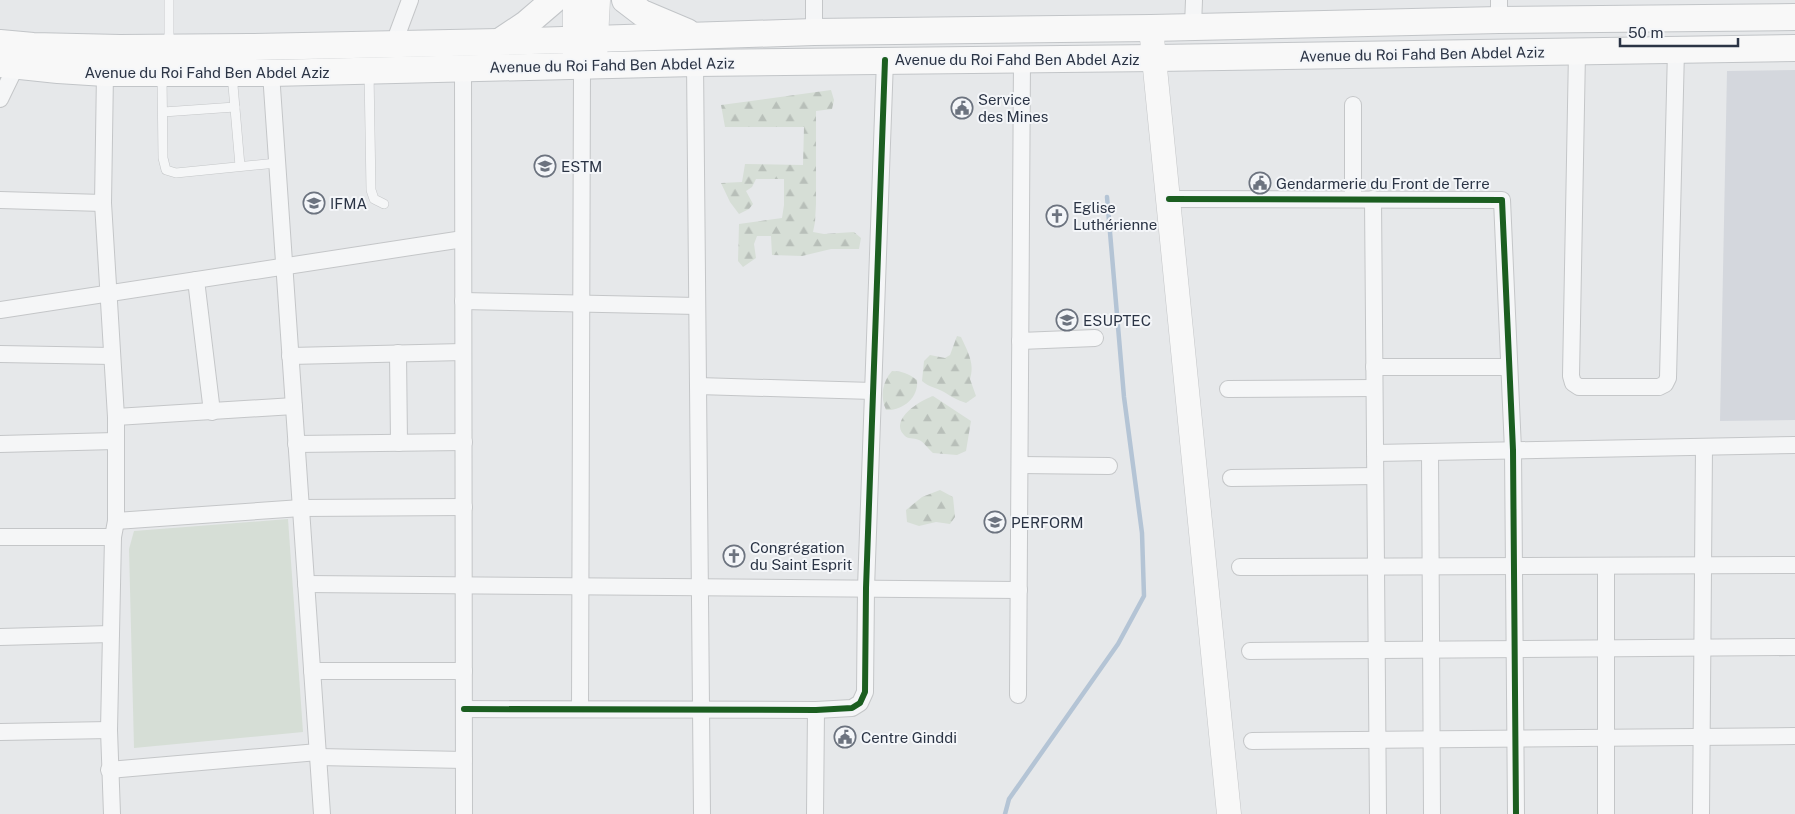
<svg xmlns="http://www.w3.org/2000/svg" width="1795" height="814" font-family="'Public Sans',sans-serif">
<defs>
<pattern id="forest-firs" width="22" height="20" patternUnits="userSpaceOnUse" patternTransform="scale(1.25)"><rect width="22" height="20" fill="#d6ded6"/><path d="M5 1l3.5 6h-7zM16 11l3.5 6h-7z" fill="#b8bfb9"/></pattern>
</defs>
<rect width="100%" height="100%" fill="#e6e8ea"/>
<!-- built -->
<path fill="#d4d7dd" d="M1795 70V420L1720 421 1727 71Z"/>
<!-- forest -->
<g fill="url(#forest-firs)">
<path d="M831 90 834 100 832 109 816 111V204L815 222 813 232 824 234 854 232 861 238 859 249H831L802 256 772 255 771 236H757L754 244 756 258 743 267 738 261 739 224 782 218 784 205V179H756L752 187 746 191 753 204 749 209 739 214 730 202 721 183 742 182 745 164 803 165 804 127H725L721 105Z"/>
<path d="M957 336 961 337C968 352 975 364 970 379L976 396 966 403C957 400 952 397 944 392 936 387 930 388 922 381L924 361 930 355 945 358 950 355Z"/>
<path d="M892 371C902 371 909 374 917 380 919 398 902 411 886 410 880 397 882 382 892 371Z"/>
<path d="M933 396 971 421 966 451 957 455 933 453C929 450 923 441 919 440 913 437 908 440 904 435 889 419 921 400 933 396Z"/>
<path d="M940 490 953 497 955 517 950 524 936 522 919 526 907 522 906 510 922 497Z"/>
</g>
<!-- pitch -->
<path fill="#d6ded6" d="M288 519 303 732 134 748 129 549 134 531Z"/>
<g fill="none" stroke-linecap="round" stroke-linejoin="round">
<!-- stream -->
<path stroke="#b4c4d5" stroke-width="4.5" d="M1005 814 1009 799 1118 644 1144 596 1142 533 1124 397 1107 197"/>
<!-- lane casing -->
<g stroke="#c4c6c8" stroke-width="10">
<g id="lane">
<path d="M169 45V0"/>
<path d="M369 72 371 190 374 199 384 204"/>
<path d="M232 74 240 166"/>
<path d="M162 76 163 158 166 170 176 173 277 163"/>
<path d="M163 112 235 107"/>
</g>
</g>
<!-- street casing -->
<g stroke="#c4c6c8" stroke-width="18">
<g id="street">
<path d="M814 0V32"/>
<path d="M1499 0V20"/>
<path d="M1193 26 1194 0"/>
<path d="M394 43 410 0"/>
<path d="M1577 52 1571 376 1573 383 1579 387H1659L1665 384 1668 378 1676 50"/>
<path d="M695 63 702 814"/>
<path d="M463 69 464 814"/>
<path d="M105 73 103 203 116 417V521L113 537 109 730 112 814"/>
<path d="M271 73 322 814"/>
<path d="M0 99 16 66"/>
<path d="M1169 199 1502 200 1513 450 1516 814"/>
<path d="M1353 199V105"/>
<path d="M1373 199 1378 814"/>
<path d="M0 200 103 203"/>
<path d="M196 280 212 412"/>
<path d="M463 301 697 306"/>
<path d="M0 310 463 239"/>
<path d="M1020 341 1095 338"/>
<path d="M398 353 399 443"/>
<path d="M0 354 112 356"/>
<path d="M290 356 463 352"/>
<path d="M1374 367H1509"/>
<path d="M698 386 873 391"/>
<path d="M1228 389 1374 388"/>
<path d="M116 417 294 406"/>
<path d="M0 444 115 441"/>
<path d="M296 444 464 442"/>
<path d="M1430 452 1432 814"/>
<path d="M1375 453 1795 445"/>
<path d="M1020 465 1109 466"/>
<path d="M1231 478 1375 476"/>
<path d="M116 521 301 508 464 507"/>
<path d="M0 537H113"/>
<path d="M1240 567 1795 565"/>
<path d="M306 584 1019 590"/>
<path d="M0 637 111 634"/>
<path d="M1250 651 1795 647"/>
<path d="M312 671H464"/>
<path d="M1018 695 1022 59"/>
<path d="M464 709 816 710 852 708 860 703 865 692 866 588 885 60"/>
<path d="M580 709 582 66"/>
<path d="M0 732 109 730"/>
<path d="M1252 741 1795 736"/>
<path d="M318 757 464 760"/>
<path d="M109 770 318 752"/>
<path d="M815 814 816 710"/>
<path d="M1606 814V566"/>
<path d="M1701 814 1704 447"/>
</g>
</g>
<!-- secondary casing -->
<g stroke="#c4c6c8" stroke-width="25">
<g id="secondary">
<path d="M1151 28 1229 814"/>
<path d="M595 57 598 0"/>
<path d="M575 58V0"/>
</g>
</g>
<!-- primary casing -->
<g stroke="#c2c5c8" stroke-width="28">
<g id="primary">
<path d="M625 0 642 13 687 32"/>
<path d="M499 42 526 24 554 0"/>
<path d="M0 43 33 46 120 48 250 47 499 42 814 32 1151 28 1499 20 1795 17"/>
<path d="M0 64 58 70 105 73H271L695 63 1156 58 1795 48"/>
</g>
</g>
<!-- lane -->
<use href="#lane" stroke="#f5f6f7" stroke-width="9"/>
<!-- street -->
<use href="#street" stroke="#f5f6f7" stroke-width="16"/>
<!-- secondary -->
<use href="#secondary" stroke="#f8f8f8" stroke-width="24"/>
<!-- primary -->
<use href="#primary" stroke="#f8f8f8" stroke-width="26"/>
<!-- cycleway casing -->
<g stroke="#f4f6f9" stroke-width="9">
<g id="cycleway">
<path d="M1169 199 1502 200 1513 450 1516 814"/>
<path d="M464 709 816 710 852 708 860 703 865 692 866 588 885 60"/>
</g>
</g>
<!-- cycleway -->
<use href="#cycleway" stroke="#1b5e20" stroke-width="6"/>
</g>
<!-- icons -->
<defs>
<g id="civic-ring" transform="scale(1.125)"><circle r="9.5" fill="#f4f6f9" stroke="#6c737f" stroke-width="1.5"/><path d="M-.6-6.5H3V-4.5H.6V-3L4-1V1h2V6H-6V1h2V-1L-.6-3ZM-1.2 2.5V6h2.4V2.5Z" fill="#6c737f"/></g>
<g id="university-ring" transform="scale(1.125)"><circle r="9.5" fill="#f4f6f9" stroke="#6c737f" stroke-width="1.5"/><path d="M0-5L7-2L0 1L-7-2ZM-4 1L0 2.5L4 1V4Q0 6-4 4Z" fill="#6c737f"/></g>
<g id="church-ring" transform="scale(1.125)"><circle r="9.5" fill="#f4f6f9" stroke="#6c737f" stroke-width="1.5"/><path d="M-1.2-6h2.4v3.5h3.3v2.4h-3.3V6h-2.4V-.1h-3.3v-2.4h3.3Z" fill="#6c737f"/></g>
</defs>
<g fill-rule="evenodd">
<use href="#civic-ring" x="962" y="108"/>
<use href="#university-ring" x="545" y="166"/>
<use href="#civic-ring" x="1260" y="183"/>
<use href="#university-ring" x="314" y="203"/>
<use href="#church-ring" x="1057" y="216"/>
<use href="#university-ring" x="1067" y="320"/>
<use href="#university-ring" x="995" y="522"/>
<use href="#church-ring" x="734" y="556"/>
<use href="#civic-ring" x="845" y="737"/>
</g>
<g text-anchor="middle" dominant-baseline="central" stroke-width="4" stroke-linejoin="round" paint-order="stroke">
<!-- street labels -->
<g font-size="15" fill="#2b3445" stroke="#f4f6f9">
<text transform="translate(1422 54) rotate(-1)">Avenue du Roi Fahd Ben Abdel Aziz</text>
<text x="1017" y="59">Avenue du Roi Fahd Ben Abdel Aziz</text>
<text transform="translate(612 65) rotate(-1)">Avenue du Roi Fahd Ben Abdel Aziz</text>
<text x="207" y="72">Avenue du Roi Fahd Ben Abdel Aziz</text>
</g>
<!-- poi labels -->
<g font-size="15" fill="#2b3445" stroke="#f4f6f9" text-anchor="start">
<text x="978" y="99">Service<tspan x="978" dy="17">des Mines</tspan></text>
<text x="561" y="166">ESTM</text>
<text x="1276" y="183">Gendarmerie du Front de Terre</text>
<text x="330" y="203">IFMA</text>
<text x="1073" y="207">Eglise<tspan x="1073" dy="17">Luthérienne</tspan></text>
<text x="1083" y="320">ESUPTEC</text>
<text x="1011" y="522">PERFORM</text>
<text x="750" y="547">Congrégation<tspan x="750" dy="17">du Saint Esprit</tspan></text>
<text x="861" y="737">Centre Ginddi</text>
</g>
</g>
<!-- scale -->
<path d="M1620 38v8h118v-8" fill="none" stroke="#2b3445" stroke-width="2.5"/>
<text x="1628" y="38" font-size="15" fill="#2b3445" stroke="#f4f6f9" stroke-width="4" paint-order="stroke">50 m</text>
</svg>
